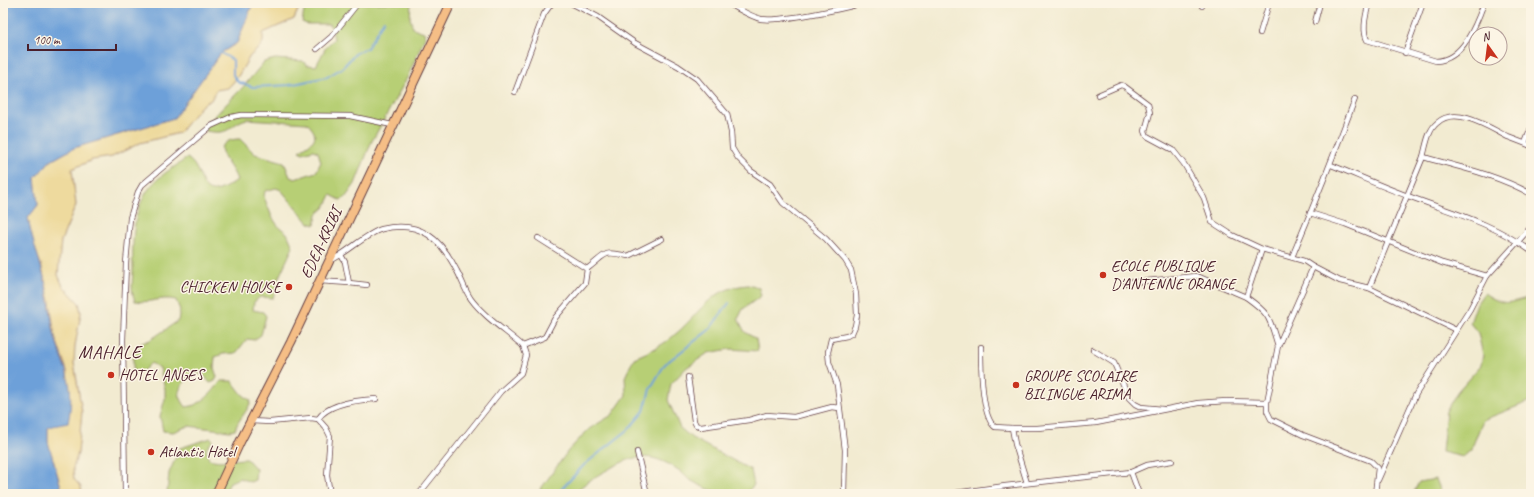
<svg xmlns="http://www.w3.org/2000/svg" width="1534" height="497" font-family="Caveat,sans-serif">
<rect width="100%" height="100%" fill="#fcf5e5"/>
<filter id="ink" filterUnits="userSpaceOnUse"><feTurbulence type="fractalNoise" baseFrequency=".025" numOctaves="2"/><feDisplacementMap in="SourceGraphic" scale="8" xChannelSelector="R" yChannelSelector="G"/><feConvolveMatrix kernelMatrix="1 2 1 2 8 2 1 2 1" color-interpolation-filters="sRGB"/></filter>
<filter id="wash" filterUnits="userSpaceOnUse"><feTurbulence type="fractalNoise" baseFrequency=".012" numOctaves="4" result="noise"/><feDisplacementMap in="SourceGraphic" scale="16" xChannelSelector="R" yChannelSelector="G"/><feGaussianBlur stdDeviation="0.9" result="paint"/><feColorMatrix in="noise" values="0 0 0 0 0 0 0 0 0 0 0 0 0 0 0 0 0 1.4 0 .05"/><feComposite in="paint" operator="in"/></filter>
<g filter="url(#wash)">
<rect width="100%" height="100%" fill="#f2ebd1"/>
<!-- green -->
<g fill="#b7cf74" stroke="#807750">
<path d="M310 3H411L410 18 413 28 424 32 425 37 407 78 371 143 355 184 345 198 340 200 331 195 325 207 317 214 315 225 309 223 281 190 276 188 265 191 264 197 272 217 278 226 287 233 293 247 279 277 273 298 260 297 254 302 253 310 263 312 266 316 261 335 254 340 247 339 236 353 223 354 215 357 214 368 217 377 215 381 210 383C207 380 205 375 201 374 193 371 179 385 179 393 180 398 183 403 186 407 201 406 213 392 221 381H232L242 394 251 401C247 413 238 419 235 430L230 431 188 426 173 432 163 431 160 416 165 399V389L160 368 151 363 143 371 133 372V352L140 344 150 340 178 321 180 310 176 300C160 296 151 304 135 301 130 289 133 281 133 268 132 236 133 200 159 178 168 170 178 165 187 158 208 171 195 210 237 180 232 166 224 162 221 148 225 141 232 139 240 139L255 154 284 162 290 177 295 179 316 172 321 162 318 152 313 150 303 153 299 151C313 142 322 138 307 123L247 119C228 124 233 136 206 131L205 126 244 86 264 62 275 59 303 61 307 65 316 66 326 47 334 39 332 28 329 24H307L302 22 304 11Z"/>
<path d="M748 285 759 288 761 296 743 309 738 319 745 332 756 339 758 351 730 349 708 353 686 368 671 384 668 400 680 428 692 438 751 470 754 485 745 494C724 494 710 492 692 481 687 479 684 474 680 471 653 453 637 453 609 469 596 476 584 483 574 494H537L568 451 589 429 612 415 626 395 625 377 634 358C648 352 660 347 672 337 700 315 708 288 748 285Z"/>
<path d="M1484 293C1505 307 1507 303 1531 297V401L1483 420 1471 450 1463 457 1442 452 1446 411 1457 392 1481 365 1483 355 1478 333 1470 323 1477 303Z"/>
<path d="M211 438 213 440 206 449 209 459C222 463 233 459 247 459L256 469 255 480 250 482 240 478 230 482 226 491 227 494H167L169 473 180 448Z"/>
<path d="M1436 479 1442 494H1413L1419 482Z"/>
</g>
<!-- sand -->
<path fill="#eeda9e" stroke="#9c7c64" d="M253 3H301L294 19 263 33V42L259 48 250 56 237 78 228 88 216 90 211 100 202 105 179 133 140 143 112 157 92 160 72 169 76 205 61 241 58 275 63 286 79 303 81 313 75 346 74 363 82 412 78 453 73 468 74 479 81 487 82 494H63L48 442V427L68 373 55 336 50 301 41 264 32 240 28 218 38 205 35 178 49 162 74 148 174 118 221 53 237 43Z"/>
<!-- water -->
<path fill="#6da0d9" stroke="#5c6082" d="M3 3H253L237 43 221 53 174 118 74 148 49 162 35 178 38 205 28 218C32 241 41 263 46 286 50 303 51 321 55 337 65 372 76 385 68 423L48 427V442L63 494H3Z"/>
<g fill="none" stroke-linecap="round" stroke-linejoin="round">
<!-- stream -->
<g stroke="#6da0d9" stroke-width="2">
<path d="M221 53 233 60V75L238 82 253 87 289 85 327 77 342 68 356 53 367 48 384 20"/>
<path d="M557 494 584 465 628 430 644 411 650 389 665 364 709 330 729 303"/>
</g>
</g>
</g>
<g filter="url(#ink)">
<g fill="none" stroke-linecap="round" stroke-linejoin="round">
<!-- street casing -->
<g stroke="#633e44" stroke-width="6">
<g id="street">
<path d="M571 3 598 17 635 43 678 66 697 79 727 114 731 132 732 148 738 158 751 171 770 184 783 203 826 239 845 260 851 270 856 294 857 315 855 326 852 333 847 336 831 339 828 352 829 362 837 385 845 450 844 494"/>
<path d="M727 3C738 8 749 16 761 19 780 22 842 9 863 3"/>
<path d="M1369 3C1366 13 1362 30 1367 40L1436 61C1463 60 1476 25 1484 3"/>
<path d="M1202 6 1203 3"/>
<path d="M1315 22 1320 3"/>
<path d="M1260 33 1269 3"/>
<path d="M317 49 331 37 358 3"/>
<path d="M1405 53 1423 3"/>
<path d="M515 92 544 14 552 3"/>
<path d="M1098 95 1121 85 1124 86 1148 104 1150 113 1145 131 1147 136 1173 150 1184 164 1204 198 1212 222 1232 235 1262 249 1304 261 1313 267 1278 346 1267 402V411L1271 419 1303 435 1371 461 1378 468 1375 494"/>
<path d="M1525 143 1531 128"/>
<path d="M1423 157C1460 167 1498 175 1531 194"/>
<path d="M1331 165C1357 175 1382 187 1408 196 1453 213 1491 222 1531 251"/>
<path d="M1310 213 1345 224 1442 263 1487 276"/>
<path d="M538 238 587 269"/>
<path d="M1262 249 1246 297C1271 315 1269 317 1278 346"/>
<path d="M341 255 345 262 349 283 367 285"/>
<path d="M1292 257C1314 205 1335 152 1355 99"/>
<path d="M330 261C347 253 367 233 382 229 421 220 441 239 457 271 462 280 465 291 471 299 484 317 506 331 523 346L545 337 555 318 585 283 587 269C607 254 602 250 628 256L662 239"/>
<path d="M1313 267 1340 281 1369 288 1456 330"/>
<path d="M319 281 349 283"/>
<path d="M1126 283 1197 276 1246 297"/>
<path d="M1369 288 1423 157C1426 146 1428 130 1437 123 1456 105 1490 128 1508 137 1516 140 1524 143 1531 146"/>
<path d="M981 347C981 364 981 417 995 427L1012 428"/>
<path d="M1093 350 1114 363 1129 398 1135 404 1141 407 1163 409"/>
<path d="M688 377 694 421 696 425 701 427 749 420 767 415 794 417 832 407 839 408"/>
<path d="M318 419C328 403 358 400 376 399"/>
<path d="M250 421 270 422 311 418 318 419 326 428 330 436 327 475 330 494"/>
<path d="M637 452 647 494"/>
<path d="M1131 472 1139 494"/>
<path d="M1378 480 1416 394 1470 309 1487 276 1531 227"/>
<path d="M1027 483 1015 444 1012 428H1037L1096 423 1198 403 1226 401 1267 402"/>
<path d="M125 494 123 340 126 263 130 218 138 192 142 185 211 126 231 117 242 115 350 116 392 125"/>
<path d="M419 494 501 391 521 373 526 355 523 346"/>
<path d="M948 494 1005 486 1131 472 1147 465 1172 461"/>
</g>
</g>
<!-- highway casing -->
<g stroke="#633e44" stroke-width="10">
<path id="highway" d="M216 494 240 442 291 342 451 3"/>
</g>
<!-- street -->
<use href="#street" stroke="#fff" stroke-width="4.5"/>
<!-- highway -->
<use href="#highway" stroke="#f5be86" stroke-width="8"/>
</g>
</g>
<!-- markers -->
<g fill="#c8321e" stroke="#fcf5e5" stroke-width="1.5">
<circle cx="1103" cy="275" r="4"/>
<circle cx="289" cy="287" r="4"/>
<circle cx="111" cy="375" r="4"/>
<circle cx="1016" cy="385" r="4"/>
<circle cx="151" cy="452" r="4"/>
</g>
<g text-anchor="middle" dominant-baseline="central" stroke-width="3" stroke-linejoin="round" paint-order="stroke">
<!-- street labels -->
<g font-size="16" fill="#4a1f2b" stroke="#fcf5e5">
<text transform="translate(321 243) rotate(-65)">EDEA-KRIBI</text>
</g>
<!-- poi labels -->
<g font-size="16" fill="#4a1f2b" stroke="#fcf5e5" text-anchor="start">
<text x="1111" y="266">ECOLE PUBLIQUE<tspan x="1111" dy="18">D'ANTENNE ORANGE</tspan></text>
<text x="281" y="287" text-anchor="end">CHICKEN HOUSE</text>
<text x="119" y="375">HOTEL ANGES</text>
<text x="1024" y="376">GROUPE SCOLAIRE<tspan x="1024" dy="18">BILINGUE ARIMA</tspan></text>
<text x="159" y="452">Atlantic Hôtel</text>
</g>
<!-- quarter labels -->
<g font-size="18" letter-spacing="1" fill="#4a1f2b" stroke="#fcf5e5">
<text x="110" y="352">MAHALE</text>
</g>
</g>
<!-- margin -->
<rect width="1534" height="497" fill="none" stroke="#fcf5e5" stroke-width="16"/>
<!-- north arrow -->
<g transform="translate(1488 46) rotate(346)"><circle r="19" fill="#fcf5e5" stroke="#b59f9b"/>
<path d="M0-3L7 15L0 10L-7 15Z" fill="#c8321e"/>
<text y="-6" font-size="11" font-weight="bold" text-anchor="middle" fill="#4a1f2b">N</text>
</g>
<!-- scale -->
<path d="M28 44v6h88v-6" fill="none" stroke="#4a1f2b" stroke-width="2"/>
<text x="34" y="44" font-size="12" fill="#4a1f2b" stroke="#fcf5e5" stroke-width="3" paint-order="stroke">100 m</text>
</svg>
